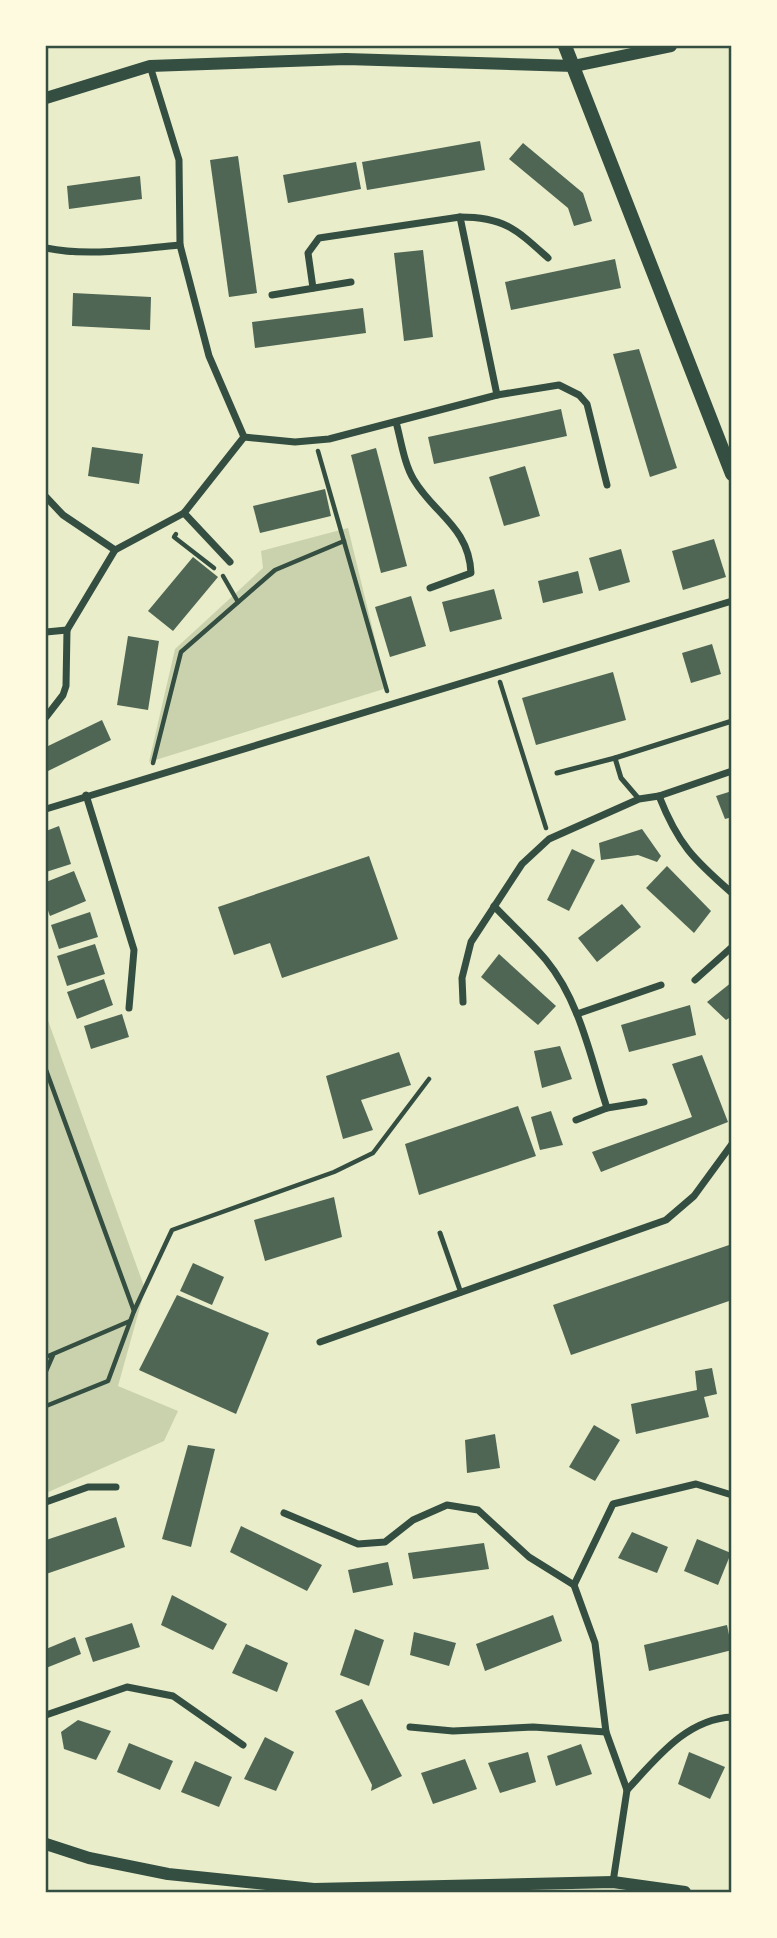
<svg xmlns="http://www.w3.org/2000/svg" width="777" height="1938" font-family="'PT Sans Narrow',sans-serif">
<rect width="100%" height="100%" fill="#e9edc9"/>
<!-- green -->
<g fill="#cad2ad">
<path d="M348 528 387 688 149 762 175 649 263 568 261 551Z"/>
<path d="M46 1015 145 1289 118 1386 178 1411 164 1441 46 1493Z"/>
</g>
<!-- building -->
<g fill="#4f6655">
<path d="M480 141 485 170 367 190 362 162Z"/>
<path d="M523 143 583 193 592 221 574 226 568 208 509 159Z"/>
<path d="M238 156 257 293 229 297 210 160Z"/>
<path d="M356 162 361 189 288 203 283 175Z"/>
<path d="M140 176 142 199 69 209 67 186Z"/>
<path d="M423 250 433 337 404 341 394 253Z"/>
<path d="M615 259 621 288 511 310 505 282Z"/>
<path d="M73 293 151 297 150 330 72 326Z"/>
<path d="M363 308 366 333 255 348 252 322Z"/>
<path d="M639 349 677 468 650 477 613 354Z"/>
<path d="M561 409 567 436 434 464 428 437Z"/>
<path d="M92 447 143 454 139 484 88 476Z"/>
<path d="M376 448 407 566 381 573 351 455Z"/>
<path d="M525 466 540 516 504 526 489 477Z"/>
<path d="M325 489 331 516 260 533 253 506Z"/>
<path d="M714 539 726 577 683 590 672 551Z"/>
<path d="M621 549 630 582 599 591 589 558Z"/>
<path d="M193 557 218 577 173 631 148 611Z"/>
<path d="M578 571 583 593 543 603 538 581Z"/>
<path d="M494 589 502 619 450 632 442 602Z"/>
<path d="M411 596 426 646 390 657 375 607Z"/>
<path d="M128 636 159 641 148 710 117 705Z"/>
<path d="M712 644 721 674 691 683 682 653Z"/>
<path d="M613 672 626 720 536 745 522 698Z"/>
<path d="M102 720 111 740 46 772V747Z"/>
<path d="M732 791V817L725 819 716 796Z"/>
<path d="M59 826 71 864 46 872V831Z"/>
<path d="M642 829 661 856 657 862 638 855 601 860 599 843Z"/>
<path d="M572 849 595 860 569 911 547 900Z"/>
<path d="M369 856 398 939 282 978 270 943 234 955 218 907Z"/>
<path d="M667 866 711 911 694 933 646 888Z"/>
<path d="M74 871 86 901 50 916 46 905V882Z"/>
<path d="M622 904 641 927 597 962 578 938Z"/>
<path d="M90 912 98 937 59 949 51 925Z"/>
<path d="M95 944 105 974 67 986 57 956Z"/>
<path d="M499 954 556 1006 538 1025 481 977Z"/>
<path d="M104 979 113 1005 77 1019 67 992Z"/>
<path d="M732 982V1016L726 1020 707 1002Z"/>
<path d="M690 1005 696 1035 629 1052 621 1025Z"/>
<path d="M122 1014 129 1037 91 1049 84 1026Z"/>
<path d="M560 1046 572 1079 542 1088 534 1051Z"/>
<path d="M399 1052 411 1085 361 1100 373 1130 343 1139 326 1076Z"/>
<path d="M702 1055 728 1122 601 1172 592 1152 692 1117 672 1064Z"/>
<path d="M518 1106 536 1156 419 1195 405 1144Z"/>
<path d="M551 1111 563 1145 540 1150 531 1117Z"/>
<path d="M334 1197 342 1237 265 1261 254 1220Z"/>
<path d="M732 1244V1300L571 1355 553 1305Z"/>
<path d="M193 1263 224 1277 212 1305 180 1291Z"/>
<path d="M177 1295 269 1333 236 1414 139 1370Z"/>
<path d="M712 1368 717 1394 704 1397 709 1417 636 1434 631 1404 697 1390 695 1371Z"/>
<path d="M594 1425 620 1440 595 1481 569 1467Z"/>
<path d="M495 1434 500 1468 467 1473 465 1440Z"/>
<path d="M188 1445 215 1449 191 1547 162 1539Z"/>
<path d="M116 1517 125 1547 46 1574V1540Z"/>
<path d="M241 1526 322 1565 307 1591 230 1552Z"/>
<path d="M632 1532 668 1547 657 1573 618 1558Z"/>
<path d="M697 1539 731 1553 718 1585 684 1571Z"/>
<path d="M484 1543 489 1569 413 1579 408 1553Z"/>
<path d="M388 1562 393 1585 353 1593 348 1570Z"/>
<path d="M172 1595 227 1624 213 1650 161 1625Z"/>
<path d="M553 1615 562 1641 485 1671 476 1644Z"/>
<path d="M132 1623 140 1647 93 1662 85 1638Z"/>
<path d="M727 1625 732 1650 649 1671 644 1645Z"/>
<path d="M355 1629 384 1640 369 1686 340 1675Z"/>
<path d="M414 1632 456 1643 449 1666 410 1655Z"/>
<path d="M75 1637 81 1654 46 1668V1649Z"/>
<path d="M246 1644 288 1663 277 1692 232 1673Z"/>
<path d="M362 1699 402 1776 371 1791 372 1785 335 1711Z"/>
<path d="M78 1720 111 1731 96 1760 64 1749 61 1732Z"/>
<path d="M265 1737 294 1752 276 1791 244 1779Z"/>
<path d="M129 1743 173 1761 160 1790 117 1772Z"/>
<path d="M581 1744 592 1774 556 1786 547 1756Z"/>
<path d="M528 1752 536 1782 500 1793 488 1763Z"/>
<path d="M689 1752 725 1767 710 1799 678 1784Z"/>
<path d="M465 1759 477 1789 433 1804 421 1773Z"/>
<path d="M195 1761 232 1777 219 1807 181 1792Z"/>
</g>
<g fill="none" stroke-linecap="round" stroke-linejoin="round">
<!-- path -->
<g stroke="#344e41" stroke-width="4.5">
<path d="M318 451 387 691"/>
<path d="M176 534 174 537 214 568"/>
<path d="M223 576 238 602"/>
<path d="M500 682 546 828"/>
<path d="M153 763 181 652 275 570 344 541"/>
<path d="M46 1070 134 1311 108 1381 46 1406"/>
<path d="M134 1311 172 1230 334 1172 373 1153 429 1079"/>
<path d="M46 1357 130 1321"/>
<path d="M46 1371 53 1355"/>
</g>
<!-- service -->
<g stroke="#344e41" stroke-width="5">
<path d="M615 758 621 778 639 799"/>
<path d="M557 773 615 758 732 721"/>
<path d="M440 1233 461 1293"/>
</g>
<!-- minor -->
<g stroke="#344e41" stroke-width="7">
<path d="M150 66 179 160 180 245 209 356 244 437 295 442 329 439 497 395 559 385 579 395 587 404 607 485"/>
<path d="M460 217C504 217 516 229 548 258"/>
<path d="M46 248C90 257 135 249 180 245"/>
<path d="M313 288 308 253 319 238 460 217 497 395"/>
<path d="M272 295 351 282"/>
<path d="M396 422C401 440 404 464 414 480 434 514 469 527 471 573L430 588"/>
<path d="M46 497 63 515 115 550"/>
<path d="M184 513 230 562"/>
<path d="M46 632 67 630"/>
<path d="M46 717 63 695 66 686 67 630 115 550 184 513 244 437"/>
<path d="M86 795 134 950 129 1008"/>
<path d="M659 796C678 844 693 859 732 893"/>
<path d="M46 809 732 601"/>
<path d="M494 906C511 924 530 941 546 960 580 1001 591 1059 607 1108"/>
<path d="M695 980 732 947"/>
<path d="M463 1002 462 978 471 942 522 864 549 839 639 799 659 796 732 771"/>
<path d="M577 1014 661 985"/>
<path d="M576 1120 607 1108 644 1102"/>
<path d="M320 1342 666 1220 694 1196 732 1144"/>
<path d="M46 1502 88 1487H116"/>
<path d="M284 1513 358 1544 385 1542 413 1520 447 1505 478 1510 529 1557 574 1585 595 1643 606 1732 627 1790 613 1882"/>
<path d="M574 1585 613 1504 696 1484 732 1495"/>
<path d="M46 1715 127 1687 173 1696 243 1745"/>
<path d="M410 1727 453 1731 533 1727 606 1732"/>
<path d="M627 1790C656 1759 686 1719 732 1717"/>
</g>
<!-- tertiary -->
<g stroke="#344e41" stroke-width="12">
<path d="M46 98 150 66 346 59 574 66 671 46"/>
<path d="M46 1844 89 1858 168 1874 314 1889 613 1882 685 1892"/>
</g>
<!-- secondary -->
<path stroke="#344e41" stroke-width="14" d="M565 46 732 474"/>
</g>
<!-- border -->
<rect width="777" height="1938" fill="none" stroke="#fefae0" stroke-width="94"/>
<rect x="47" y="47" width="683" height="1844" fill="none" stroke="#344e41" stroke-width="2.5"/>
</svg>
